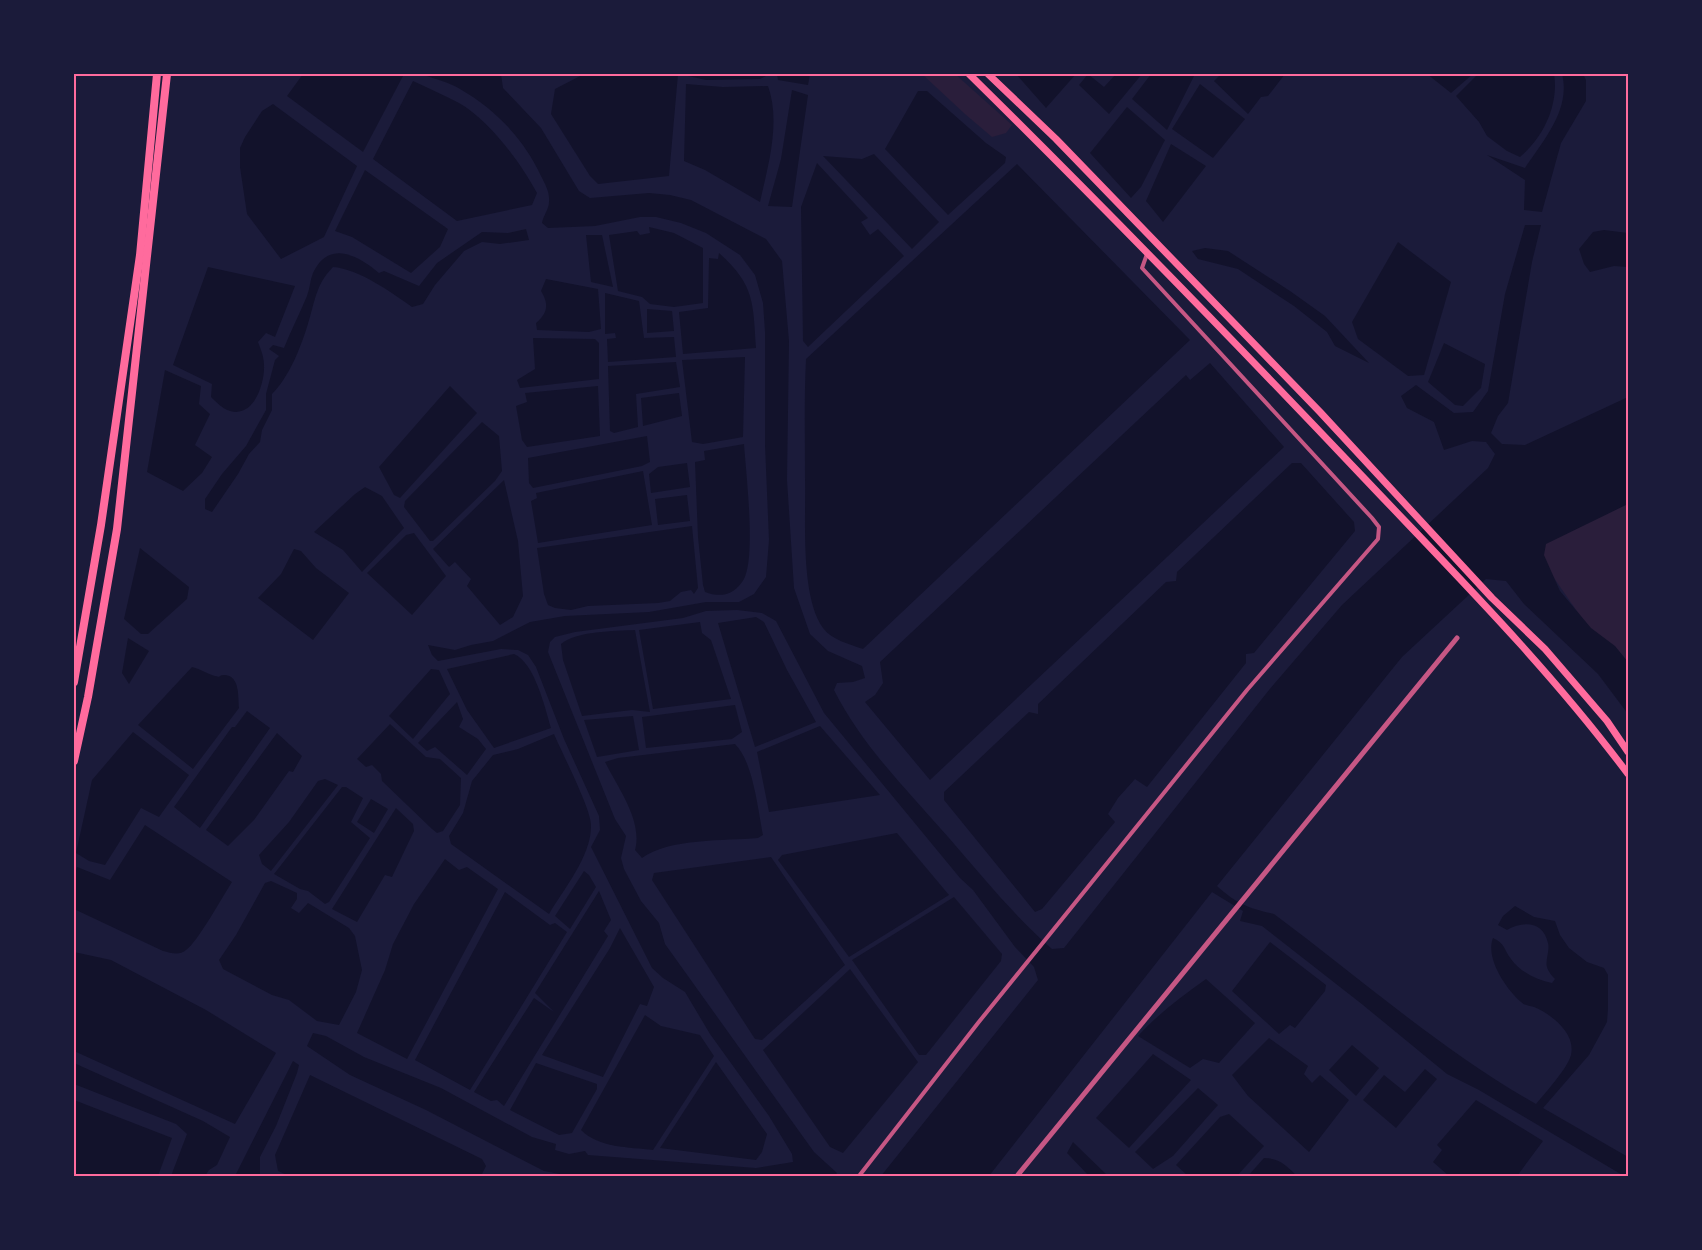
<svg xmlns="http://www.w3.org/2000/svg" width="1702" height="1250" font-family="'DejaVu Sans',sans-serif">
<rect width="100%" height="100%" fill="#1b1b3a"/>
<!-- green -->
<g fill="#2a1e3b">
<path d="M922 74H955L1012 125 1006 133 992 137 965 114Z"/>
<path d="M1628 445V685L1527 539Z"/>
</g>
<!-- water -->
<g fill="#12122b">
<path d="M303 74H398L403 76 363 152 287 96Z"/>
<path d="M421 74H501L503 88 541 128 579 191 590 198 649 193 670 195 691 200 766 239 782 261 789 341 787 480 794 588 810 634 828 651 862 666 865 678 853 682 837 683 834 690C862 746 908 791 949 838 982 876 1014 916 1052 949L1064 948 1269 690 1342 605 1488 468 1495 454 1486 442 1472 441 1444 450 1434 422 1407 408 1401 396 1416 385 1454 413 1473 412 1488 391 1505 294 1525 225H1541L1532 262 1508 403 1498 416 1491 433 1502 444 1525 445 1628 397V504L1546 544 1544 555 1560 591 1591 628 1615 646 1628 662V714L1598 674 1524 604 1506 581 1486 579 1402 657 1217 886C1237 904 1248 908 1274 914 1360 978 1442 1051 1536 1104 1546 1092 1567 1069 1571 1055 1576 1033 1551 1014 1534 1007 1529 1005 1525 1006 1521 1002 1506 989 1485 958 1493 938 1505 943 1504 950 1511 959 1520 972 1537 980 1552 983L1555 979C1552 976 1548 971 1547 967 1545 960 1550 951 1548 943 1543 921 1523 921 1507 930L1498 925 1503 916 1515 906 1534 917 1555 921 1560 935 1569 948 1587 962 1604 968 1608 975V1008L1607 1022 1589 1055 1543 1108 1628 1157V1176H1624L1479 1090 1447 1074 1363 1005 1262 926 1240 921 1243 911 1212 892 989 1176H881L1038 980 1034 967 1015 947 973 890 960 878 824 713 776 621 762 613 737 610 706 611 683 618 575 632 555 637 550 642 548 652 615 819 626 836 621 858 624 869 641 901 659 923 665 944 814 1152 837 1173 835 1176H570L544 1171 426 1110 350 1075 307 1046 313 1033 326 1036 364 1057 441 1088 532 1137 556 1144 555 1150 569 1154 585 1151 588 1155 756 1168 793 1162 792 1154 769 1116 710 1034 685 992 663 978 652 968 591 847 600 830 599 816 564 739 536 667 528 655 518 650 501 649 438 661 432 655 428 645 455 650 471 645 493 641 530 622 565 616 649 612 706 602H739L754 594 766 577 769 540 765 445V332L763 303 755 275 740 255 706 233 681 223 656 217H640L595 226 548 228 542 223C543 216 549 209 549 202 550 192 545 184 541 176 524 139 495 109 460 89 449 82 434 79 421 74Z"/>
<path d="M584 74H678L669 176 598 184 590 176 551 114 555 89Z"/>
<path d="M685 74H767L768 75 760 79 706 80 684 75Z"/>
<path d="M777 74H810L808 85 778 80Z"/>
<path d="M1016 74H1076L1046 108Z"/>
<path d="M1088 74 1104 87 1116 74H1142L1109 114 1079 85Z"/>
<path d="M1151 74H1191L1194 76 1167 130 1132 99Z"/>
<path d="M1221 74H1285L1268 96 1261 97 1248 114 1214 81Z"/>
<path d="M1427 74H1473L1451 93Z"/>
<path d="M1478 74H1554C1559 104 1544 137 1520 157L1507 151 1487 136 1479 122 1456 96Z"/>
<path d="M1562 74H1583L1586 80V101L1561 143 1542 212 1524 210 1525 180 1487 155 1525 168C1544 140 1571 109 1562 74Z"/>
<path d="M413 81C428 88 444 95 459 103 489 120 521 163 537 193L532 205 457 221 373 159Z"/>
<path d="M686 84 723 87 768 86C781 122 768 166 760 202L705 170 684 161Z"/>
<path d="M1200 84 1245 119 1213 158 1172 129Z"/>
<path d="M792 90 808 95 792 207 768 206 781 159Z"/>
<path d="M918 91H927L986 143 1006 157 1005 163 948 215 885 149Z"/>
<path d="M273 104 357 166 324 237 281 259 247 214 240 167V148L245 137 262 111Z"/>
<path d="M1127 107 1165 140 1141 187 1131 198 1090 153Z"/>
<path d="M1171 144 1206 166 1163 222 1146 201Z"/>
<path d="M874 154 939 222 912 249 823 156 862 159Z"/>
<path d="M817 163 868 218 861 222 870 235 878 229 904 256 808 347 803 341 801 207Z"/>
<path d="M1017 164 1190 340 863 649C849 644 832 640 823 628 800 596 806 518 805 479 805 439 804 399 806 359Z"/>
<path d="M365 170 448 229 440 247 411 273 352 237 335 231Z"/>
<path d="M649 227 674 233 703 248V303L674 307 650 304 642 297 618 291 609 235 637 231 640 235 650 233Z"/>
<path d="M526 229 529 240 500 244 482 242 464 251 435 285 423 304 412 307C391 292 359 269 333 267 315 285 315 303 307 327 300 349 289 377 272 394V410L262 430 260 442 249 454 238 474 212 512 205 509V499L222 474 246 446 266 410V394L275 360 279 356 269 349 273 345 284 348C291 330 300 313 307 296 310 288 310 280 313 273 329 239 359 256 379 273L384 271 419 286 437 263 482 232 508 233Z"/>
<path d="M1604 230 1628 233V267L1614 266 1590 272 1584 264 1579 249 1593 232Z"/>
<path d="M586 235H602L613 287 591 282Z"/>
<path d="M1398 242 1451 282 1424 375 1408 376 1358 339 1352 322Z"/>
<path d="M1205 248 1228 251 1290 291 1325 316 1369 363 1335 346 1327 332 1294 306 1238 269 1198 259 1192 251Z"/>
<path d="M719 253C755 285 753 303 756 348L683 354 679 312 708 308 709 258 718 259Z"/>
<path d="M208 267 295 286 275 337 266 333 258 342C261 350 264 357 264 365 265 383 254 418 230 411 223 409 216 402 211 397L212 384 173 365Z"/>
<path d="M546 279 598 289 601 329 589 332 537 330 536 323C548 313 549 304 541 291Z"/>
<path d="M605 293 639 301 644 338 674 337 676 357 608 362 607 339 616 338 615 333 605 334Z"/>
<path d="M647 309 672 311 674 331 647 333Z"/>
<path d="M533 338 595 339 599 343V379L520 388 517 380 535 369Z"/>
<path d="M1444 343 1485 364 1481 388 1463 406 1455 405 1428 382Z"/>
<path d="M745 357 743 437 703 444 692 442 682 360Z"/>
<path d="M676 362 680 387 636 394 638 427 614 433 610 431 608 366Z"/>
<path d="M1210 363 1284 447 930 780 865 702 875 695 883 683 880 662 1186 375 1190 380Z"/>
<path d="M165 370 201 386 199 404 210 414 195 445 212 457 202 473 183 491 147 472Z"/>
<path d="M450 386 477 413 400 498 394 495 379 467Z"/>
<path d="M598 386 600 436 527 447 522 440 516 406 527 402 525 393Z"/>
<path d="M679 393 682 416 643 426 641 398Z"/>
<path d="M482 422 499 436 502 471 495 481 433 541H430L404 507 405 501Z"/>
<path d="M647 436 650 462 642 466 533 488 529 483 528 458Z"/>
<path d="M744 444C746 473 756 556 744 579 735 595 721 598 705 592L703 585 698 537 695 462 705 460 704 451Z"/>
<path d="M687 463 690 487 651 493 649 474 658 467Z"/>
<path d="M1292 463H1301L1354 522 1355 531 1254 653 1246 654V663L1147 787 1135 779 1118 798 1108 814 1115 822 1042 909 1035 912 944 800V792L1029 712 1038 714V704L1166 582 1176 581 1177 572Z"/>
<path d="M643 471 652 525 538 543 531 501 537 498 536 493Z"/>
<path d="M504 480 518 541 523 596 513 617 500 625 467 586 471 579 455 562 449 567 433 549Z"/>
<path d="M365 487 382 496 404 528 362 572 343 550 314 532 355 494Z"/>
<path d="M687 495 690 521 658 525 655 499Z"/>
<path d="M692 526 698 588 694 594 691 590 681 592 670 601 658 603 588 606 571 610 555 608 548 605 544 594 537 548Z"/>
<path d="M414 533 446 576 412 615 367 573 406 535Z"/>
<path d="M140 548 189 587 187 599 148 634H141L124 619Z"/>
<path d="M294 549 301 551 316 568 349 593 313 640 258 598 281 574Z"/>
<path d="M756 617 764 622 787 670 816 722 755 747 718 623Z"/>
<path d="M700 622 702 633 711 640 731 699 653 709 639 630Z"/>
<path d="M635 630 650 712 632 710 582 716 563 660 561 644C576 631 615 631 635 630Z"/>
<path d="M128 638 149 651 129 684 122 673Z"/>
<path d="M514 654C535 663 545 708 551 728L494 748 467 710 447 669Z"/>
<path d="M192 667C201 669 207 674 215 676 223 678 217 675 225 675 240 676 238 697 239 708L193 769 138 725Z"/>
<path d="M431 669 439 670 450 694 413 739 389 716Z"/>
<path d="M457 702 463 719 459 727 478 739 486 749 467 775 435 747 427 751 418 743Z"/>
<path d="M735 705 742 732 732 739 646 748 642 717Z"/>
<path d="M247 711 270 728 200 828 174 807 232 727H235Z"/>
<path d="M633 716 639 750 597 757 584 720Z"/>
<path d="M390 724 426 757 440 759 461 778 460 805 443 831 437 833 432 829 382 781 381 774 372 765 366 767 357 759Z"/>
<path d="M820 726 880 795 769 812 757 752Z"/>
<path d="M133 732 189 775 159 817 141 808 105 865 89 861 76 853 92 780Z"/>
<path d="M277 733 302 756 293 772 289 771 254 820 228 846 206 830Z"/>
<path d="M554 734C562 753 591 809 591 825 592 855 564 889 549 914L451 844 449 836 463 813 472 781 493 755 518 749Z"/>
<path d="M735 744C753 761 758 810 763 835L758 838C724 841 670 838 642 858L635 850C643 821 618 788 605 762L618 758Z"/>
<path d="M325 779 338 785 271 871 262 864 259 855 289 822 318 781Z"/>
<path d="M342 787H346L363 798 351 822 370 838 329 902 325 904 308 891 300 889 274 874Z"/>
<path d="M371 799 388 809 374 833 357 822Z"/>
<path d="M396 808 413 824 414 831 392 877 385 875 357 922 332 909Z"/>
<path d="M145 825 232 882C223 896 197 943 186 950 179 956 171 953 163 951L74 909V879L77 867 110 880Z"/>
<path d="M897 833 949 895 849 957 778 860 782 855Z"/>
<path d="M771 857 845 965 762 1040 755 1039 652 880 654 873Z"/>
<path d="M445 859 459 870 467 867 498 889 407 1059 357 1033 385 970 393 944 414 904Z"/>
<path d="M584 871 589 875 596 887 570 929 555 916Z"/>
<path d="M271 881 297 893V899L291 908 299 913 308 903 349 928 355 936 362 970 356 992 339 1025 317 1021 289 1000 272 995 223 969 219 960 236 935 265 883Z"/>
<path d="M599 891 611 920 604 931 608 936 504 1106 497 1100 491 1101 474 1092 534 998 554 1012 535 993Z"/>
<path d="M505 892 550 925 555 923 567 932 470 1090 415 1060Z"/>
<path d="M954 897 1002 954 1001 961 926 1055H919L852 960Z"/>
<path d="M620 928 654 987 647 1006 640 1004 603 1077 542 1055 610 948Z"/>
<path d="M1270 942 1326 985 1325 991 1295 1028 1290 1025 1279 1034 1232 991Z"/>
<path d="M74 952 111 960 206 1010 276 1053 235 1124 74 1051Z"/>
<path d="M850 969 918 1062 843 1153 830 1147 763 1050Z"/>
<path d="M1206 979 1255 1023 1219 1063 1203 1059 1190 1068 1138 1036C1158 1014 1181 997 1206 979Z"/>
<path d="M645 1015 661 1026 700 1035 714 1056 653 1150C629 1147 599 1148 581 1130Z"/>
<path d="M1269 1038 1308 1066 1304 1074 1312 1083 1320 1075 1349 1100 1309 1152 1248 1096 1232 1075Z"/>
<path d="M1352 1045 1379 1068 1356 1096 1329 1070Z"/>
<path d="M1153 1054 1191 1080 1129 1148 1096 1118Z"/>
<path d="M293 1061 299 1065 297 1073 276 1126 260 1157V1176H235Z"/>
<path d="M716 1062 767 1134 762 1152 756 1160 660 1148Z"/>
<path d="M74 1063 203 1121 230 1137 217 1165 209 1170 205 1176H171L187 1134 176 1124 74 1084Z"/>
<path d="M536 1063 597 1084V1089L572 1133 559 1135 510 1110Z"/>
<path d="M1425 1069 1437 1079 1396 1128 1363 1100 1384 1075 1405 1092Z"/>
<path d="M310 1075 482 1159 486 1166 481 1176H289L278 1171 275 1155Z"/>
<path d="M1198 1088 1218 1105 1173 1156 1153 1169 1135 1152Z"/>
<path d="M74 1100 172 1138 158 1176H74Z"/>
<path d="M1476 1100 1543 1141 1517 1176H1449L1433 1162 1442 1150 1437 1145Z"/>
<path d="M1229 1114 1264 1146 1237 1176H1188L1176 1165 1220 1117Z"/>
<path d="M1073 1142 1108 1176H1089L1067 1153Z"/>
<path d="M1264 1158C1279 1158 1287 1166 1297 1176H1248Z"/>
</g>
<g fill="none" stroke-linecap="round" stroke-linejoin="round">
<!-- minor -->
<path stroke="#c65784" stroke-width="4" d="M859 1176 978 1023 1247 690 1378 539 1379 527 1372 518 1142 268 1147 254"/>
<!-- tertiary -->
<path stroke="#c65784" stroke-width="5" d="M1017 1176 1457 638"/>
<!-- primary -->
<g stroke="#ff6b9d" stroke-width="7">
<path d="M969 74C1103 206 1235 342 1364 478 1455 574 1549 668 1628 774"/>
<path d="M988 74 1056 139 1320 412 1492 598 1545 649 1607 721 1628 752"/>
</g>
<!-- motorway -->
<g stroke="#ff6b9d" stroke-width="8">
<path d="M74 682 101 525 140 255 157 74"/>
<path d="M74 761 88 697 117 529 167 74"/>
</g>
</g>
<!-- border -->
<rect width="1702" height="1250" fill="none" stroke="#1b1b3a" stroke-width="150"/>
<rect x="75" y="75" width="1552" height="1100" fill="none" stroke="#ff6b9d" stroke-width="2"/>
</svg>
